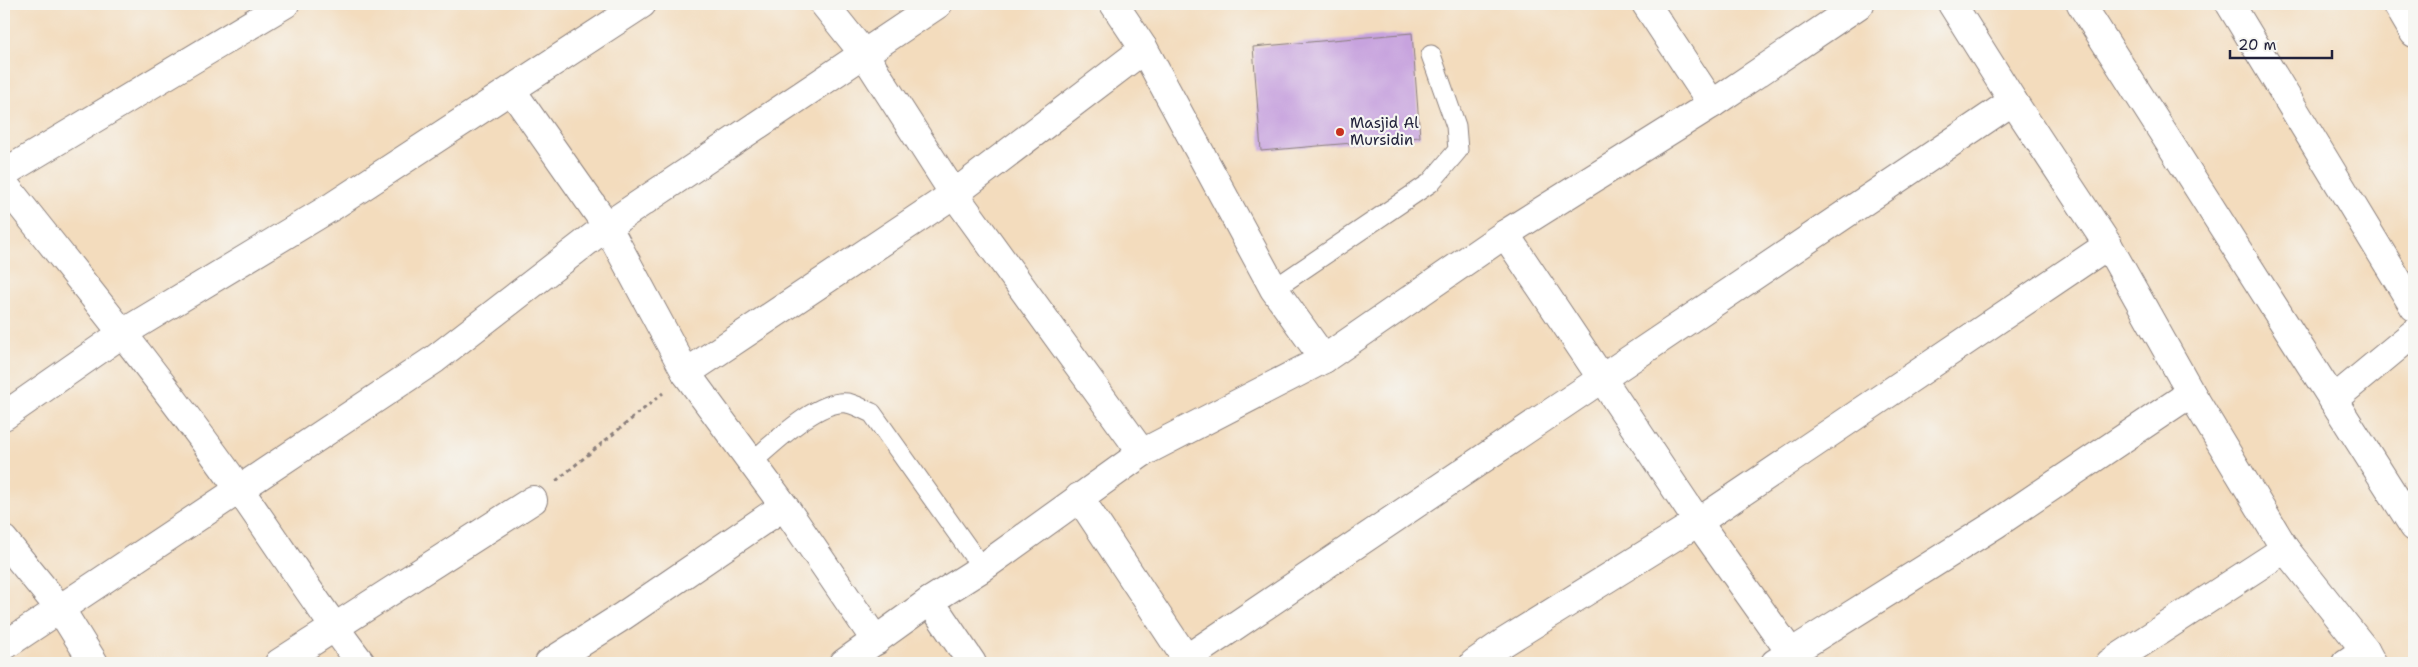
<svg xmlns="http://www.w3.org/2000/svg" width="2418" height="667" font-family="'Shantell Sans',sans-serif">
<rect width="100%" height="100%" fill="#f6f6f2"/>
<filter id="ink" filterUnits="userSpaceOnUse"><feTurbulence type="fractalNoise" baseFrequency=".02" numOctaves="2"/><feDisplacementMap in="SourceGraphic" scale="10" xChannelSelector="R" yChannelSelector="G"/><feConvolveMatrix kernelMatrix="1 2 1 2 8 2 1 2 1" color-interpolation-filters="sRGB"/></filter>
<filter id="wash" filterUnits="userSpaceOnUse"><feTurbulence type="fractalNoise" baseFrequency=".0096" numOctaves="4" result="noise"/><feDisplacementMap in="SourceGraphic" scale="20" xChannelSelector="R" yChannelSelector="G"/><feGaussianBlur stdDeviation="1.12" result="paint"/><feColorMatrix in="noise" values="0 0 0 0 0 0 0 0 0 0 0 0 0 0 0 0 0 1.4 0 .05"/><feComposite in="paint" operator="in"/></filter>
<g filter="url(#wash)">
<rect width="100%" height="100%" fill="#f3dcbd"/>
<g id="blocks">
<!-- building -->
<path fill="#c7a3de" d="M1412 33 1420 137 1261 151 1253 47Z"/>
</g>
</g>
<g filter="url(#ink)">
<use href="#blocks" fill-opacity="0" stroke="#8a7f7c" stroke-width="1"/>
<g fill="none" stroke-linecap="round" stroke-linejoin="round">
<!-- service casing -->
<g stroke="#8a7f7c" stroke-width="21">
<g id="service">
<path d="M1274 289 1430 183 1458 150 1456 126 1431 55"/>
<path d="M752 462C773 444 818 399 847 403 855 404 864 410 872 413L982 568"/>
</g>
</g>
<!-- minor casing -->
<g stroke="#8a7f7c" stroke-width="30">
<g id="minor">
<path d="M824 4 864 54 954 194 1142 453"/>
<path d="M1114 4 1144 49 1274 289 1324 359"/>
<path d="M1646 4 1712 104"/>
<path d="M1952 4 2013 101 2108 245 2191 393 2285 549 2365 650 2372 663"/>
<path d="M2081 4 2414 527"/>
<path d="M2230 4 2414 307"/>
<path d="M2397 4 2414 33"/>
<path d="M512 91 607 226 686 373 784 506 876 641"/>
<path d="M4 173 285 4"/>
<path d="M4 184C84 284 165 385 239 489 280 547 318 607 361 663"/>
<path d="M1505 234 1698 522 1798 663"/>
<path d="M686 373 954 194 1144 49"/>
<path d="M2333 400 2414 333"/>
<path d="M4 416 123 333 333 206 642 4"/>
<path d="M1079 497 1189 663"/>
<path d="M4 540 61 610 94 663"/>
<path d="M930 601 972 663"/>
<path d="M4 646 435 359 607 226 938 4"/>
<path d="M1186 659 2013 101"/>
<path d="M279 663 533 500"/>
<path d="M549 663 623 616 784 506"/>
<path d="M844 663 930 601 982 568 1142 453 1324 359 1505 234 1712 104 1860 4"/>
<path d="M1474 663 1503 643 1698 522 2108 245"/>
<path d="M1775 663 1996 524 2191 393"/>
<path d="M2110 663 2285 549"/>
<path d="M2346 663 2365 650"/>
</g>
</g>
<!-- path -->
<path stroke="#8a7f7c" stroke-width="3" stroke-dasharray="4 4" stroke-linecap="butt" d="M556 481 663 393"/>
<!-- service -->
<use href="#service" stroke="#fff" stroke-width="19"/>
<!-- minor -->
<use href="#minor" stroke="#fff" stroke-width="28"/>
</g>
</g>
<!-- markers -->
<circle fill="#c8321e" stroke="#f6f6f2" stroke-width="2" cx="1340" cy="132" r="5"/>
<g text-anchor="middle" dominant-baseline="central" stroke-width="4.5" stroke-linejoin="round" paint-order="stroke">
<!-- poi labels -->
<g font-size="15" fill="#22223b" stroke="#f6f6f2" text-anchor="start">
<text x="1350" y="123">Masjid Al<tspan x="1350" dy="17">Mursidin</tspan></text>
</g>
</g>
<!-- margin -->
<rect width="2418" height="667" fill="none" stroke="#f6f6f2" stroke-width="20"/>
<!-- scale -->
<path d="M2230 50v8h102v-8" fill="none" stroke="#22223b" stroke-width="2.5"/>
<text x="2238" y="50" font-size="15" fill="#22223b" stroke="#f6f6f2" stroke-width="4" paint-order="stroke">20 m</text>
</svg>
